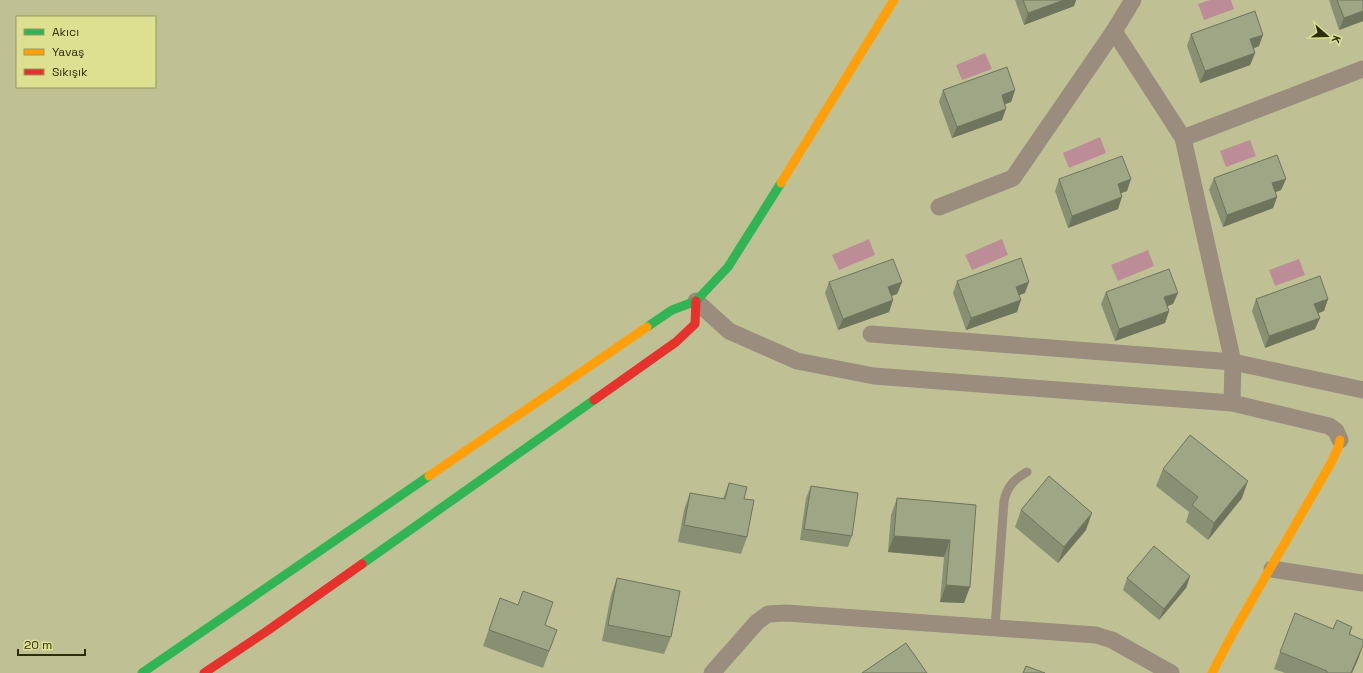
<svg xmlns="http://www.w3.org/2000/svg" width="1363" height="673" font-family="'Space Grotesk',sans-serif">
<rect width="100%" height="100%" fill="#bfc195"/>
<!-- water -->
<g fill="#bc8d96">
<path d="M1210 0H1231L1234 9 1204 20 1198 4Z"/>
<path d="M985 53 992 69 962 80 956 65Z"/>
<path d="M1100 137 1106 153 1069 168 1063 153Z"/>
<path d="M1250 140 1256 156 1226 167 1220 151Z"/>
<path d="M869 239 875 255 839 270 832 255Z"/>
<path d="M1002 239 1008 255 972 270 965 255Z"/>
<path d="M1148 250 1154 266 1118 281 1111 265Z"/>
<path d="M1299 259 1305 275 1275 286 1269 270Z"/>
</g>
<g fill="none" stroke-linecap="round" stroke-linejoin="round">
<!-- lane -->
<path stroke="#9a8d7e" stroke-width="9" d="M995 627 1004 501C1007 487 1014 479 1027 472"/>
<!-- street -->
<g stroke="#9a8d7e" stroke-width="17">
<path d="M1133 0 1114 31 1183 138 1233 362 1232 403"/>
<path d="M1183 138 1363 69"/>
<path d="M939 207 1013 178 1114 31"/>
<path d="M696 301 729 331 797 361 874 376 1232 403 1329 426 1336 431 1340 440"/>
<path d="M871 334 1233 362 1363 390"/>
<path d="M1272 569 1363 583"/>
<path d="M712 673 757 622 768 614 786 613 1096 635 1112 640 1171 673"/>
</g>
<!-- fast -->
<g stroke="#30b455" stroke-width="9">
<path d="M647 327 672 310 696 301 728 267 781 183"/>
<path d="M362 564 594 400"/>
<path d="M142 673 429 476"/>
</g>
<!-- slow -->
<g stroke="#ff9f0a" stroke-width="9">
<path d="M781 183 894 0"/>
<path d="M429 476 647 327"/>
<path d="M1212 673 1233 633 1331 463 1338 448 1340 440"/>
</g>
<!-- jam -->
<g stroke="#e5322d" stroke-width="9">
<path d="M594 400 676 342 695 324 696 301"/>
<path d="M204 673 267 631 362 564"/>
</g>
</g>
<!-- wall -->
<g fill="#888f72">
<path d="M1015 0H1076L1074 6 1024 25Z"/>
<path d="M1329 0H1363V21L1339 30Z"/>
<path d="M1191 34 1259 46 1253 49 1255 53 1250 65 1200 83 1187 46Z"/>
<path d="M943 90H1015L1011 102 1005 104 1002 120 952 138 939 102Z"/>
<path d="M1214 178 1286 179 1281 190 1275 192 1277 197 1273 208 1223 227 1209 190Z"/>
<path d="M1059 179 1127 191 1121 193 1118 209 1068 228 1055 191Z"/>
<path d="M957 281 1025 293 1019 295 1017 312 966 330 953 293Z"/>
<path d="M829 282H902L897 294 891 296 893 300 889 312 838 330 825 293Z"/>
<path d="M1106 292 1173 304 1167 306 1169 311 1165 323 1115 341 1101 304Z"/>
<path d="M1256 299H1328L1324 311 1318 313 1315 329 1265 348 1252 311Z"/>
<path d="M1163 469 1242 498 1208 540 1186 522 1189 512 1156 486Z"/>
<path d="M729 483 744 499 747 537 741 554 678 542 684 510 690 493 723 499Z"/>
<path d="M811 486 852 536 848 547 800 540 806 498Z"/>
<path d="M897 498 976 505 964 603 940 602 944 557 888 552 891 515Z"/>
<path d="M1021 510 1086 530 1058 563 1015 527Z"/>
<path d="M1190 576 1186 588 1159 620 1123 590 1127 578Z"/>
<path d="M617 578 671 637 664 654 602 641 611 595Z"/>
<path d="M500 598 518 605 545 625 557 630 543 668 483 646Z"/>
<path d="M1352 627 1350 634 1359 657 1352 673H1285L1274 669 1280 652 1333 629Z"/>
</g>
<!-- shaded-wall -->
<g fill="#6f745d">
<path d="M1064 0H1076L1074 6 1024 25 1028 13Z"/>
<path d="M1363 11V21L1339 30 1344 18Z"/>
<path d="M1263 35 1259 46 1246 51 1250 39Z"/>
<path d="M1255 53 1250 65 1200 83 1205 71Z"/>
<path d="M1015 90 1011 102 998 107 1002 95Z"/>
<path d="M1006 109 1002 120 952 138 957 127Z"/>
<path d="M1131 179 1127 191 1113 196 1118 184Z"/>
<path d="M1286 179 1281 190 1268 195 1272 183Z"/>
<path d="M1122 197 1118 209 1068 228 1072 216Z"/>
<path d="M1277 197 1273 208 1223 227 1227 215Z"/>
<path d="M902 282 897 294 884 299 888 287Z"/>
<path d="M1029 282 1025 293 1012 298 1016 287Z"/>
<path d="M1178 293 1173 304 1160 309 1164 297Z"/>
<path d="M1328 299 1324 311 1310 316 1314 304Z"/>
<path d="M893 300 889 312 838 330 843 319Z"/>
<path d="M1021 300 1017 312 966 330 971 318Z"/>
<path d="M1169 311 1165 323 1115 341 1119 329Z"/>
<path d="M1320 318 1315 329 1265 348 1269 336Z"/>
<path d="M1248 481 1242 498 1208 540 1214 523Z"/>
<path d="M1092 513 1086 530 1058 563 1064 547Z"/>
<path d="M894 536 950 540 944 557 888 552Z"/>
<path d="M1190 576 1186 588 1159 620 1164 609Z"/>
<path d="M946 585 970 587 964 603 940 602Z"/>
<path d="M1363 645 1359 657 1352 673H1351Z"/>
</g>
<!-- building -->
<g fill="#9ea685" stroke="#6f745d">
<path d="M1023 0H1064L1028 13Z"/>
<path d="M1337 0H1363V11L1344 18Z"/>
<path d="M1255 11 1263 35 1250 39 1255 53 1205 71 1191 34Z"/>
<path d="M1007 67 1015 90 1002 95 1006 109 957 127 943 90Z"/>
<path d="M1277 155 1286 179 1272 183 1277 197 1227 215 1214 178Z"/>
<path d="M1122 156 1131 179 1118 184 1122 197 1072 216 1059 179Z"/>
<path d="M1021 258 1029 282 1016 287 1021 300 971 318 957 281Z"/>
<path d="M893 259 902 282 888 287 893 300 843 319 829 282Z"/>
<path d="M1169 269 1178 293 1164 297 1169 311 1119 329 1106 292Z"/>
<path d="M1320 276 1328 299 1314 304 1320 318 1269 336 1256 299Z"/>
<path d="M1190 435 1248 481 1214 523 1192 505 1198 497 1163 469Z"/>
<path d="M1049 476 1092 513 1064 547 1021 510Z"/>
<path d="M729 483 747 487 744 499 754 500 747 537 684 525 690 493 725 499Z"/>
<path d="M811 486 858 493 852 536 804 529Z"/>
<path d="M897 498 976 505 970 587 946 585 950 540 894 536Z"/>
<path d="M1154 546 1190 576 1164 609 1127 578Z"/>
<path d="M617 578 680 591 671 637 608 625Z"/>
<path d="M523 591 553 602 545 625 557 630 549 651 489 630 500 598 518 605Z"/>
<path d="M1295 613 1333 629 1337 620 1352 627 1349 634 1363 640V645L1351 673H1327V671L1280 652Z"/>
<path d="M906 643 927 673H862Z"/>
<path d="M1026 666 1045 673H1023Z"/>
</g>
<!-- legend -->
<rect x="16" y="16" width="140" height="72" fill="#dce090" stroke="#96995b"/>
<rect x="24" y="29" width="20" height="6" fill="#30b455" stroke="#96995b"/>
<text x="52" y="36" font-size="12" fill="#2d2e0c">Akıcı</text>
<rect x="24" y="49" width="20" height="6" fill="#ff9f0a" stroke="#96995b"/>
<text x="52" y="56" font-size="12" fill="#2d2e0c">Yavaş</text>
<rect x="24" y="69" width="20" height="6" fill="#e5322d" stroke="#96995b"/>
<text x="52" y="76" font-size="12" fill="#2d2e0c">Sıkışık</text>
<!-- north arrow -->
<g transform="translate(1327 36) rotate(110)" stroke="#dce090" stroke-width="3" paint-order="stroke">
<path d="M0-3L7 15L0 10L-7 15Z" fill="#2d2e0c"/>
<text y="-6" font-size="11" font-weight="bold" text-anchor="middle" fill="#2d2e0c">K</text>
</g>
<!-- scale -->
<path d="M18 649v6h67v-6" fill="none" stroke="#2d2e0c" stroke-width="2"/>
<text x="24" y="649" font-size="12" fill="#2d2e0c" stroke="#dce090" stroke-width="3" paint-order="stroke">20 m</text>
</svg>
